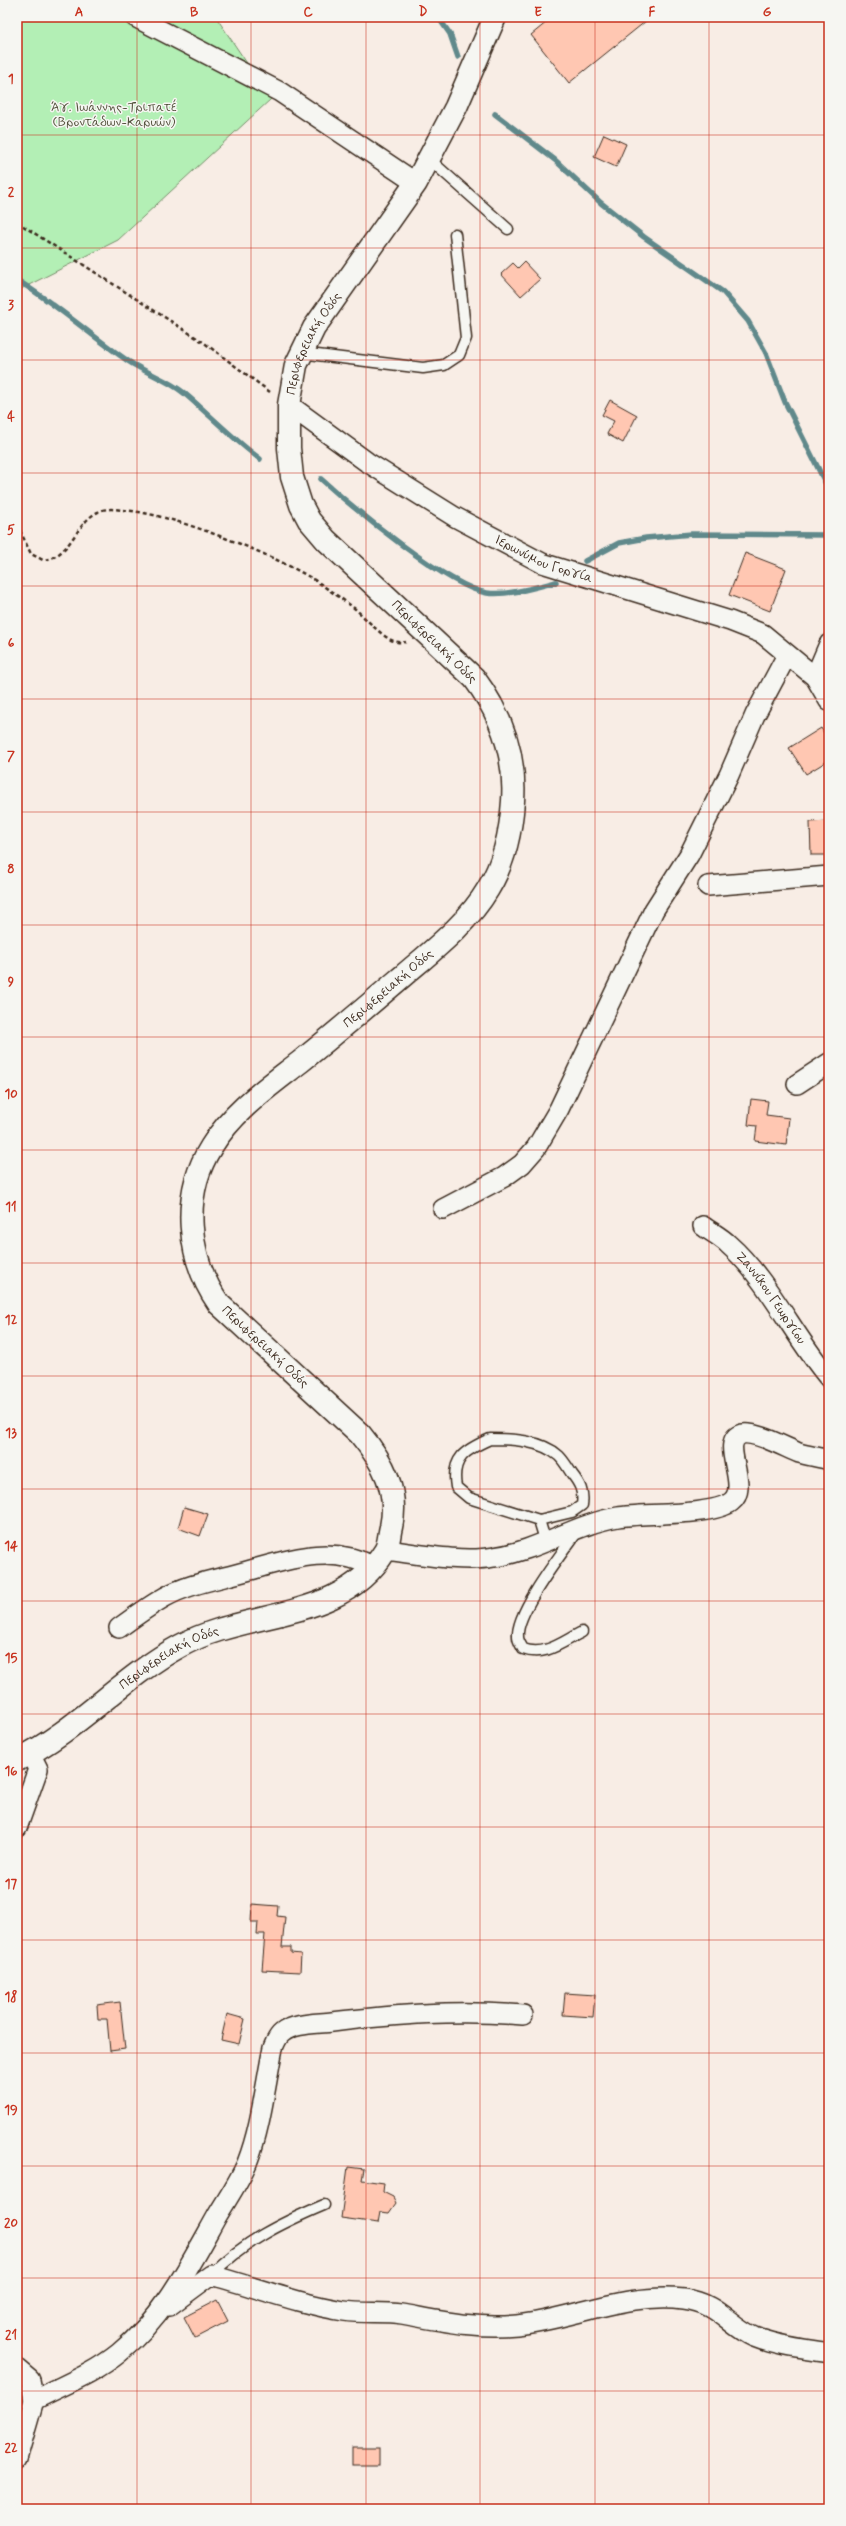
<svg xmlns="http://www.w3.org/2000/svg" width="846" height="2526" font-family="Mynerve,sans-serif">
<rect width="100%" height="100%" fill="#f8ede5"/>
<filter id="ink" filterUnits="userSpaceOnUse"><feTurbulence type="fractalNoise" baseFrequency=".025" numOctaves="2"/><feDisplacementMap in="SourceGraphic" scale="8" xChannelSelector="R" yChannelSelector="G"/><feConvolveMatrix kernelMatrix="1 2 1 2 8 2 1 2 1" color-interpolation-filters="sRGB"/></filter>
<g filter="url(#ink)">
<!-- green -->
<path fill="#b3efb5" stroke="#778c6a" d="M17 17H216L271 99 118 240 17 291Z"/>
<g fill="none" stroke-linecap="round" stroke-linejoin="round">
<!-- stream -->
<g stroke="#60898b" stroke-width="5.5">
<path d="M438 17 450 34 458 57"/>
<path d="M495 114 555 160 601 203 644 237 723 292 748 321 766 353 785 402 829 490"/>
<path d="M17 280C56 304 90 335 128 361 146 373 168 380 184 393 210 415 233 439 260 459"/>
<path d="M321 479C352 507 448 587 487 593 507 596 537 587 556 582"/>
<path d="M585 561 619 543 646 538 692 534 829 535"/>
</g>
</g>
<!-- building -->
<g fill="#ffc7b2" stroke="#3b2a1e">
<path d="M553 17H651L569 83 531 35Z"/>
<path d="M604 134 626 144 616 167 594 157Z"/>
<path d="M524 262 540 279 521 296 501 274 513 263 518 268Z"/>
<path d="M610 400 637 415 623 443 607 434 614 421 602 415Z"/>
<path d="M745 553 786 569 770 611 729 595Z"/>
<path d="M821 728 829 741V760L806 774 789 748Z"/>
<path d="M829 821V855H811L810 822Z"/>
<path d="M751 1099 768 1101 766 1115 789 1118 786 1145 755 1141 757 1126 748 1125Z"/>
<path d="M184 1507 208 1514 200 1536 178 1528Z"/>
<path d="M252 1904 278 1906 277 1916 285 1917 282 1947H291V1953L301 1954 300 1972 262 1970 265 1934H257L258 1922H251Z"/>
<path d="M565 1993 595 1995 593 2017 563 2015Z"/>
<path d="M120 2002 125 2049 110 2051 107 2019H98L97 2005Z"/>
<path d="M227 2014 245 2019 239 2044 221 2040Z"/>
<path d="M348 2167 364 2169 362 2180 384 2183 383 2192 393 2197 396 2203 389 2213 380 2212 378 2223 341 2218Z"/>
<path d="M217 2300 228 2321 195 2338 184 2317Z"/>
<rect x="352" y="2448" width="27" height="17"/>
</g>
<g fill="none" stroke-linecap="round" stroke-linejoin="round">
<!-- service casing -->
<g stroke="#3b2a1e" stroke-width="13">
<g id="service">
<path d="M429 159 508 229"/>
<path d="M301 353 423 368 444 365 459 355 466 338 455 234"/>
<path d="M490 1439C512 1439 541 1440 559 1456 564 1461 568 1468 572 1474 580 1484 584 1492 582 1505L572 1512 539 1520 469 1498 456 1487C451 1458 465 1450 490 1439Z"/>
<path d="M539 1520 546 1543"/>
<path d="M577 1532C562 1553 515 1613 518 1637 518 1641 521 1645 523 1649 545 1657 562 1642 582 1632"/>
<path d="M211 2275C245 2241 279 2224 324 2205"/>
</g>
</g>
<!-- minor casing -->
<g stroke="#3b2a1e" stroke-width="22">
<g id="minor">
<path d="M135 17 280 92 416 183"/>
<path id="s1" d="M289 405 367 462 455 517 542 563 730 621 763 634 815 677 829 701"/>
<path d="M815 677 829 644"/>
<path d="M708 886 829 876"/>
<path d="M797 1084 829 1063"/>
<path d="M443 1209 504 1177 522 1164 536 1148 559 1109 654 910 689 855 729 775 755 715 787 655"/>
<path id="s2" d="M703 1226C711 1232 721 1237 728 1244 768 1279 794 1337 829 1378"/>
<path d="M386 1550C418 1554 463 1563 494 1557 538 1551 575 1524 618 1517 644 1513 712 1516 731 1502 752 1487 717 1441 742 1434 756 1431 786 1448 799 1453 809 1456 819 1457 829 1460"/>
<path d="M119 1628C134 1617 149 1606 165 1597 190 1583 220 1579 247 1571 290 1559 332 1544 374 1567"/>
<path d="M17 1828 38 1769 30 1753"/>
<path d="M169 2306 211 2275C255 2287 299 2304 344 2311 363 2314 383 2311 402 2314 442 2321 475 2329 517 2325 573 2319 626 2292 684 2299 718 2303 728 2325 754 2337 776 2346 805 2349 829 2353"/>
<path d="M17 2369 30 2380 34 2400"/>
<path d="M17 2459 34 2400C63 2385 93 2374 119 2353 164 2316 189 2266 217 2216 227 2199 239 2182 247 2163 261 2127 265 2087 273 2048 275 2043 277 2037 282 2033 294 2023 317 2024 332 2022 400 2014 455 2010 523 2015"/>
</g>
</g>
<!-- secondary casing -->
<g stroke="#3b2a1e" stroke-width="25">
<g id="secondary">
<path id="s3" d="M17 1760C77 1731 121 1678 180 1646 249 1608 341 1623 385 1551 389 1545 389 1534 391 1527 399 1490 383 1462 360 1434L219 1304C187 1258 181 1195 211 1147 233 1111 268 1087 300 1062 335 1034 370 1004 404 975 433 950 468 923 488 889 504 863 511 831 513 801 516 756 501 714 474 678L326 540 309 520 301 505 292 477 289 448V405L296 365 314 328 416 183 456 107 495 17"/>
</g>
</g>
<!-- path -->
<g stroke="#3b2a1e" stroke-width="2.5" stroke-dasharray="4 3" stroke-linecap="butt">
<path d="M17 222 203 342 270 392"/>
<path d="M17 524 31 554 43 560C71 557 75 523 98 512 104 508 115 509 122 510 169 512 284 558 322 585 333 593 344 600 354 608 366 618 378 633 391 640 396 642 401 643 406 642"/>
</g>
<!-- service -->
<use href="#service" stroke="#f6f6f2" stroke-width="10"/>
<!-- minor -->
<use href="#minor" stroke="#f6f6f2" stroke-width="19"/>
<!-- secondary -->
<use href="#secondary" stroke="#f6f6f2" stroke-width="22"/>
</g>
</g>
<!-- grid -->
<path fill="none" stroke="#c8321e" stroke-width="1" stroke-opacity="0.55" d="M137 17V2509M251 17V2509M366 17V2509M480 17V2509M595 17V2509M709 17V2509M17 135H829M17 248H829M17 360H829M17 473H829M17 586H829M17 699H829M17 812H829M17 925H829M17 1037H829M17 1150H829M17 1263H829M17 1376H829M17 1489H829M17 1601H829M17 1714H829M17 1827H829M17 1940H829M17 2053H829M17 2166H829M17 2278H829M17 2391H829"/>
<g text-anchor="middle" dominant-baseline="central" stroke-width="3" stroke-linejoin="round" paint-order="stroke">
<!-- park labels -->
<g font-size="13" fill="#53513c" stroke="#f6f6f2">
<text x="114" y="107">Άγ. Ιωάννης-Τριπατέ<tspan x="114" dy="15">(Βροντάδων-Καρυών)</tspan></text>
</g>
<!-- street labels -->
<g font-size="13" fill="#3b2a1e" stroke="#f6f6f2">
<text stroke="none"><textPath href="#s3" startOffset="1934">Περιφερειακή Οδός</textPath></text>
<text stroke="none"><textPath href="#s1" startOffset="299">Ιερωνύμου Γοργία</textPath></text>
<text transform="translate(434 642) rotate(44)">Περιφερειακή Οδός</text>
<text stroke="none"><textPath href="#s3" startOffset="1154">Περιφερειακή Οδός</textPath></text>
<text stroke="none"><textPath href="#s2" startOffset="100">Ζαννίκου Γεωργίου</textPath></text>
<text transform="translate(265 1347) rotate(43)">Περιφερειακή Οδός</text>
<text stroke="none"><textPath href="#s3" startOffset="184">Περιφερειακή Οδός</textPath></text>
</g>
</g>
<!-- margin -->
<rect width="846" height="2526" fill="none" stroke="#f6f6f2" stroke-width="44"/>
<rect x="22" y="22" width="802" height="2482" fill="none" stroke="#c8321e" stroke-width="1.5"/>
<g font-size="13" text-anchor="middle" font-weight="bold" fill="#c8321e">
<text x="79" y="16">A</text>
<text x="194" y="16">B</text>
<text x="308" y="16">C</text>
<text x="423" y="16">D</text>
<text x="538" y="16">E</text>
<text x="652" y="16">F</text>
<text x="767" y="16">G</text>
<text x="11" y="83">1</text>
<text x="11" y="196">2</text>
<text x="11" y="309">3</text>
<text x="11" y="421">4</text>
<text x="11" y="534">5</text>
<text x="11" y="647">6</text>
<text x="11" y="760">7</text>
<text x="11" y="873">8</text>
<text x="11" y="986">9</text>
<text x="11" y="1098">10</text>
<text x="11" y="1211">11</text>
<text x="11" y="1324">12</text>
<text x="11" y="1437">13</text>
<text x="11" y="1550">14</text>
<text x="11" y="1662">15</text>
<text x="11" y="1775">16</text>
<text x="11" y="1888">17</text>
<text x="11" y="2001">18</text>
<text x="11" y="2114">19</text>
<text x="11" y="2227">20</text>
<text x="11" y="2339">21</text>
<text x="11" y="2452">22</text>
</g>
</svg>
